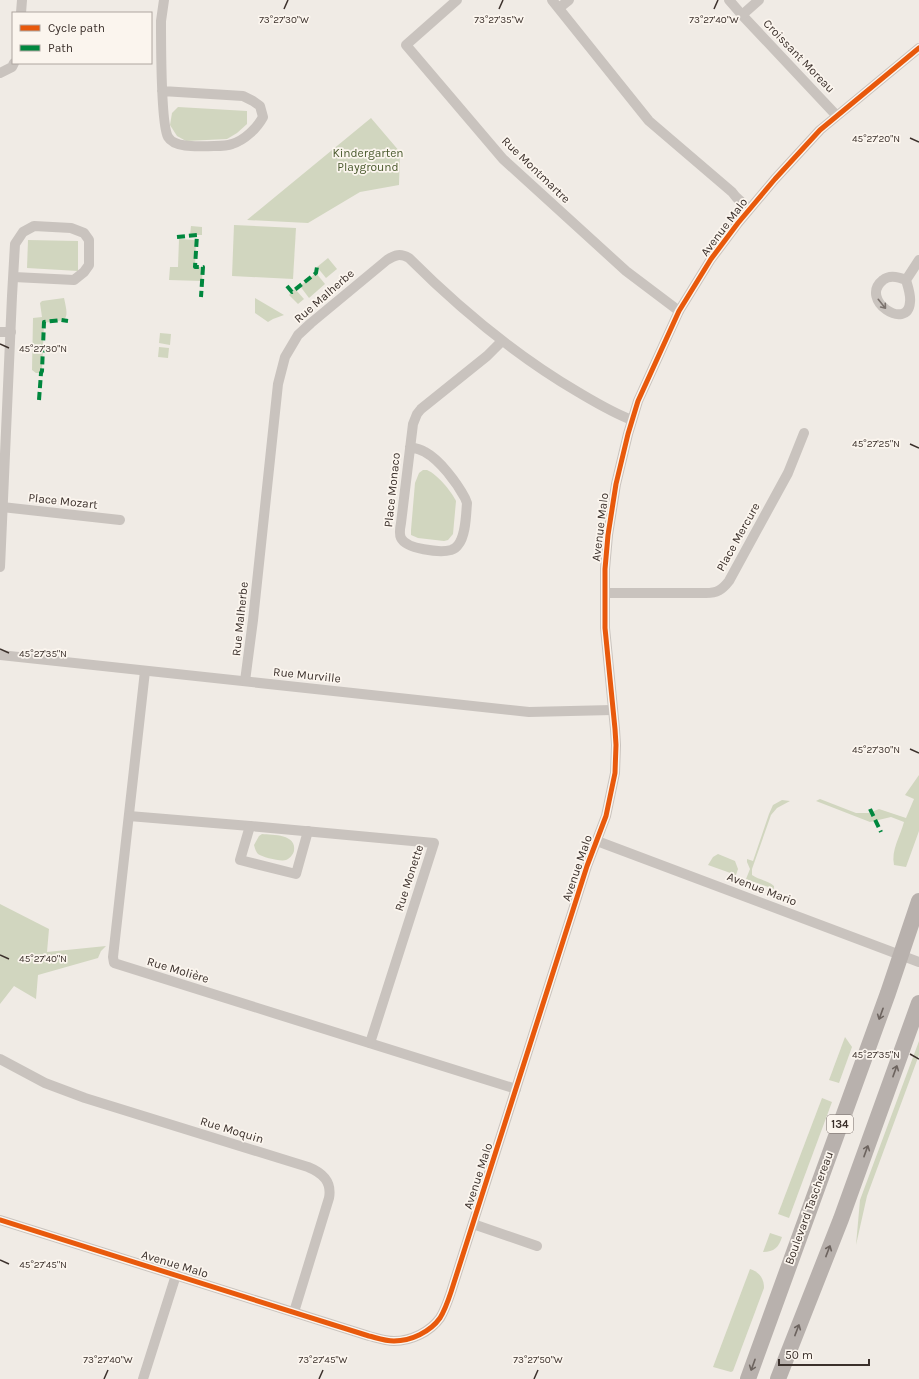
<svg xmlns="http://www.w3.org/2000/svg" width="919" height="1379" font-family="Karla,sans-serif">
<rect width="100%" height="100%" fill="#f0ebe5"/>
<!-- green -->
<g fill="#d1d6bf">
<path d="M178 107 247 111V124L237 133 227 139 186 141 177 136 170 125 172 113Z"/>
<path d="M371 118 400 152 399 185 360 192 308 223 247 220Z"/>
<path d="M234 225 296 228 293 279 232 276Z"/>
<path d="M191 226 202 227V235H190Z"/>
<path d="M179 239 196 240 195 267H203L202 281 169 280 170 267H178Z"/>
<path d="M28 240 78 241V271L27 268Z"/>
<path d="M328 258 337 269 326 278 317 267Z"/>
<path d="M316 273 325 284 309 298 300 286Z"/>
<path d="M295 289 304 299 298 304 289 295Z"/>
<path d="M64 298C70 324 66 319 44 323L42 371 41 373H36L32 370 33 318 42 317 40 303 42 301Z"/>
<path d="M255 298 284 315 273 319 268 322 255 313Z"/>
<path d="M160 333 171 334 170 345 159 343Z"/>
<path d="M159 347 169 348 168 358 158 357Z"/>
<path d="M423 470H427C437 474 451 491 456 501L453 534 448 540 444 541 418 538 411 535V530L415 483 419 473Z"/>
<path d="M919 775V831L906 867 894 865C891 850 900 837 904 822L891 817 870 822 816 801 820 799 856 813H869L879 809 906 818 914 799 905 795Z"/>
<path d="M782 800 790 801 777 808 771 815 752 869V875C759 880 767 880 774 886V889L746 879 750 869 747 862V859L753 861 769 814 773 805Z"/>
<path d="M262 834C273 835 297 834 294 851 293 855 289 859 286 860 281 862 262 857 258 854 256 852 255 849 254 845L259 836Z"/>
<path d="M718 854 735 861 738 869 736 875 708 865 713 857Z"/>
<path d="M0 904 49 929 47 952 106 946 101 951 98 958 38 975 36 999 14 986 0 1004Z"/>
<path d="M845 1037 852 1047 839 1083 829 1080Z"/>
<path d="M919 1041V1055L867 1196 856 1245 860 1200Z"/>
<path d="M822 1098 832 1102 789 1218 778 1214Z"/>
<path d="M770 1233 782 1237C779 1247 774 1252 763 1252Z"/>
<path d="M750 1269C759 1272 764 1278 764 1288L733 1371 731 1372 713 1367Z"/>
</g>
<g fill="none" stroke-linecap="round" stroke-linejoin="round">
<!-- minor -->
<g stroke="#c9c3be" stroke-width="10">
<path d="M457 0 406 45 503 159 626 271 679 311"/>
<path d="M552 0 649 121 732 192 736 197 749 209"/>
<path d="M729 0 742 15 836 115"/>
<path d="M559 8 569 0"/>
<path d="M21 13 22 0"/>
<path d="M742 15 759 0"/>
<path d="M0 73 12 67 14 63"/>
<path d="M162 91 243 96 253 101 260 106 263 117C257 128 245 140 232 144 227 146 220 146 214 146 202 146 175 149 168 137 161 124 161 39 161 21 162 14 163 7 164 0"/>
<path d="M906 280C899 277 890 274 883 280 858 300 908 332 910 302 911 295 908 287 906 280L919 260"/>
<path d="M0 332H11"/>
<path d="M410 447C415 448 420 449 425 452 440 460 457 483 465 498L467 503C466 514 466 536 458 545 456 548 454 549 451 550 440 553 406 549 401 538 399 534 400 528 401 523L413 424 417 414 421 409 487 356 502 341"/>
<path d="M2 507 120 520"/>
<path d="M0 567 12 296 15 244 23 232 34 226 71 228 84 233 89 240V265L84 272 74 280 14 277"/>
<path d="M605 593H706C717 593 722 590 729 581L788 473 804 433"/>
<path d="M0 655 529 712 612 710"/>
<path d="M145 671 113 957 114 963 516 1089"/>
<path d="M245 681 253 620 278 384 285 357 298 335 311 323 387 260C395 255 400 253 409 258 460 309 515 355 578 392 595 402 613 413 632 420"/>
<path d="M129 816 250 826 434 843 370 1043"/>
<path d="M250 826 240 860 296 874 308 831"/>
<path d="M597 841 919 962"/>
<path d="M0 1059 45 1083 85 1098 308 1167C323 1173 332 1182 329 1198L294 1312"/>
<path d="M0 1220 369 1336C377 1338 385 1341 394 1341 411 1341 430 1332 440 1318 445 1310 448 1301 451 1292L587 866 606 816 615 773 616 745 615 729 605 628V569L608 535 616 484 628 434 638 401 679 311 711 259 738 223 775 179 820 130 919 48"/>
<path d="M473 1224 537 1246"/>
<path d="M143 1379 176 1275"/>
</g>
<!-- primary -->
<g stroke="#b8b1ad" stroke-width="16">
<path d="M748 1379 888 993 919 901"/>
<path d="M778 1379 841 1219 919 1003"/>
</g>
<!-- quiet -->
<g stroke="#00873e" stroke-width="4" stroke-dasharray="8 4" stroke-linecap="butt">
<path d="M177 237 197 235 195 267H203L201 297"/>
<path d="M287 286 292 292 316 273 317 267"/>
<path d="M39 400 41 373 42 371 44 322 61 320 68 321"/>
<path d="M870 809 881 832"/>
</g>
<!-- cycleway casing -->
<g stroke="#fbf5ee" stroke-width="8">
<path id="cycleway" d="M0 1220 369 1336C377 1338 385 1341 394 1341 411 1341 430 1332 440 1318 445 1310 448 1301 451 1292L587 866 606 816 615 773 616 745 615 729 605 628V569L608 535 616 484 628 434 638 401 679 311 711 259 738 223 775 179 820 130 919 48"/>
</g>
<!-- cycleway -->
<use href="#cycleway" stroke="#e8590c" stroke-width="5"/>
</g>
<!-- one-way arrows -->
<defs><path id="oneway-shaft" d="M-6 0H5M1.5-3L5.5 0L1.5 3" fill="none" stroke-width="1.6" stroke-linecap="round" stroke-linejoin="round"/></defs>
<use stroke="#7b726d" href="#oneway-shaft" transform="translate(882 304) rotate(51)"/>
<g stroke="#6d645f">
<use href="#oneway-shaft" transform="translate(881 1014) rotate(110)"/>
<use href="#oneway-shaft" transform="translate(895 1071) rotate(-70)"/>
<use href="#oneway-shaft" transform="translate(866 1151) rotate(-70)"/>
<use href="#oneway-shaft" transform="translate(828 1251) rotate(-69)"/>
<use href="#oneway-shaft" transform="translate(797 1330) rotate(-69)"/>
<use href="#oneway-shaft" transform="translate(753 1365) rotate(110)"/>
</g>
<!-- ticks -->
<path fill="none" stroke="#3b302b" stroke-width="1.5" d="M284 9 288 0M499 9 503 0M714 9 718 0M910 138 919 142M0 344 9 348M910 444 919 448M0 649 9 653M910 749 919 753M0 955 9 959M910 1054 919 1059M0 1260 9 1264M104 1379 108 1370M319 1379 323 1370M534 1379 538 1370"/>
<g text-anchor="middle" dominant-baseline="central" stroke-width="3.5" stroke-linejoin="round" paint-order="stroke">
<!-- shield labels -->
<rect fill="#fbf5ee" stroke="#756b66" stroke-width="1" x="827" y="1115" width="26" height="18" rx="3"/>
<g font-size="11" font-weight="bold" fill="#3b302b">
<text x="840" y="1124">134</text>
</g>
<!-- street labels -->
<g font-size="12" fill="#3b302b" stroke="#fbf5ee">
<text transform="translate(799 56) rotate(46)">Croissant Moreau</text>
<text transform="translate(536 170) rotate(44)">Rue Montmartre</text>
<text transform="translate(724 227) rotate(-53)">Avenue Malo</text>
<text transform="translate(324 296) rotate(-41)">Rue Malherbe</text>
<text transform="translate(392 490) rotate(-84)">Place Monaco</text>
<text transform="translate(63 501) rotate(6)">Place Mozart</text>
<text transform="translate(600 527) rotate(-83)">Avenue Malo</text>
<text transform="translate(738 537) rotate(-61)">Place Mercure</text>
<text transform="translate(240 619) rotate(-84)">Rue Malherbe</text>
<text transform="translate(307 675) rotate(6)">Rue Murville</text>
<text transform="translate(577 868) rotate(-71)">Avenue Malo</text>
<text transform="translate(409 878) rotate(-72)">Rue Monette</text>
<text transform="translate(762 889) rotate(21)">Avenue Mario</text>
<text transform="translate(178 970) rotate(17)">Rue Molière</text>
<text transform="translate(232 1130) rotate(17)">Rue Moquin</text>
<text transform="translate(478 1176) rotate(-72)">Avenue Malo</text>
<text transform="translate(809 1208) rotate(-70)">Boulevard Taschereau</text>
<text transform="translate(175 1264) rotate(17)">Avenue Malo</text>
</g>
<!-- park labels -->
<g font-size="12" fill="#4a5a2e" stroke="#fbf5ee">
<text x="368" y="153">Kindergarten<tspan x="368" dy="14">Playground</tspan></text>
</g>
</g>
<g font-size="10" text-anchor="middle" fill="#3b302b" stroke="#fbf5ee" stroke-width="3.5" stroke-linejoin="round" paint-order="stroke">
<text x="284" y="23">73°27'30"W</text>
<text x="499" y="23">73°27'35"W</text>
<text x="714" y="23">73°27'40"W</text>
<text x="876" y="142">45°27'20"N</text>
<text x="43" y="352">45°27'30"N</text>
<text x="876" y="447">45°27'25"N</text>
<text x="43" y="657">45°27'35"N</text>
<text x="876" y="753">45°27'30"N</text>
<text x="43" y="962">45°27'40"N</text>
<text x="876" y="1058">45°27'35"N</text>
<text x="43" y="1268">45°27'45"N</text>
<text x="108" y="1363">73°27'40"W</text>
<text x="323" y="1363">73°27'45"W</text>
<text x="538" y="1363">73°27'50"W</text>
</g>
<!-- legend -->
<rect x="12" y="12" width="140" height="52" fill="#fbf5ee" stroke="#aea6a0"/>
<rect x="20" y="25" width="20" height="6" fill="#e8590c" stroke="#aea6a0"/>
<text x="48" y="32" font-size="12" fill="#3b302b">Cycle path</text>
<rect x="20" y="45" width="20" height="6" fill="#00873e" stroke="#aea6a0"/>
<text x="48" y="52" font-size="12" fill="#3b302b">Path</text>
<!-- scale -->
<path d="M779 1359v6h90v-6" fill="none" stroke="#3b302b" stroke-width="2"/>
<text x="785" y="1359" font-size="12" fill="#3b302b" stroke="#fbf5ee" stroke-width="3" paint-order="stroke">50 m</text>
</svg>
